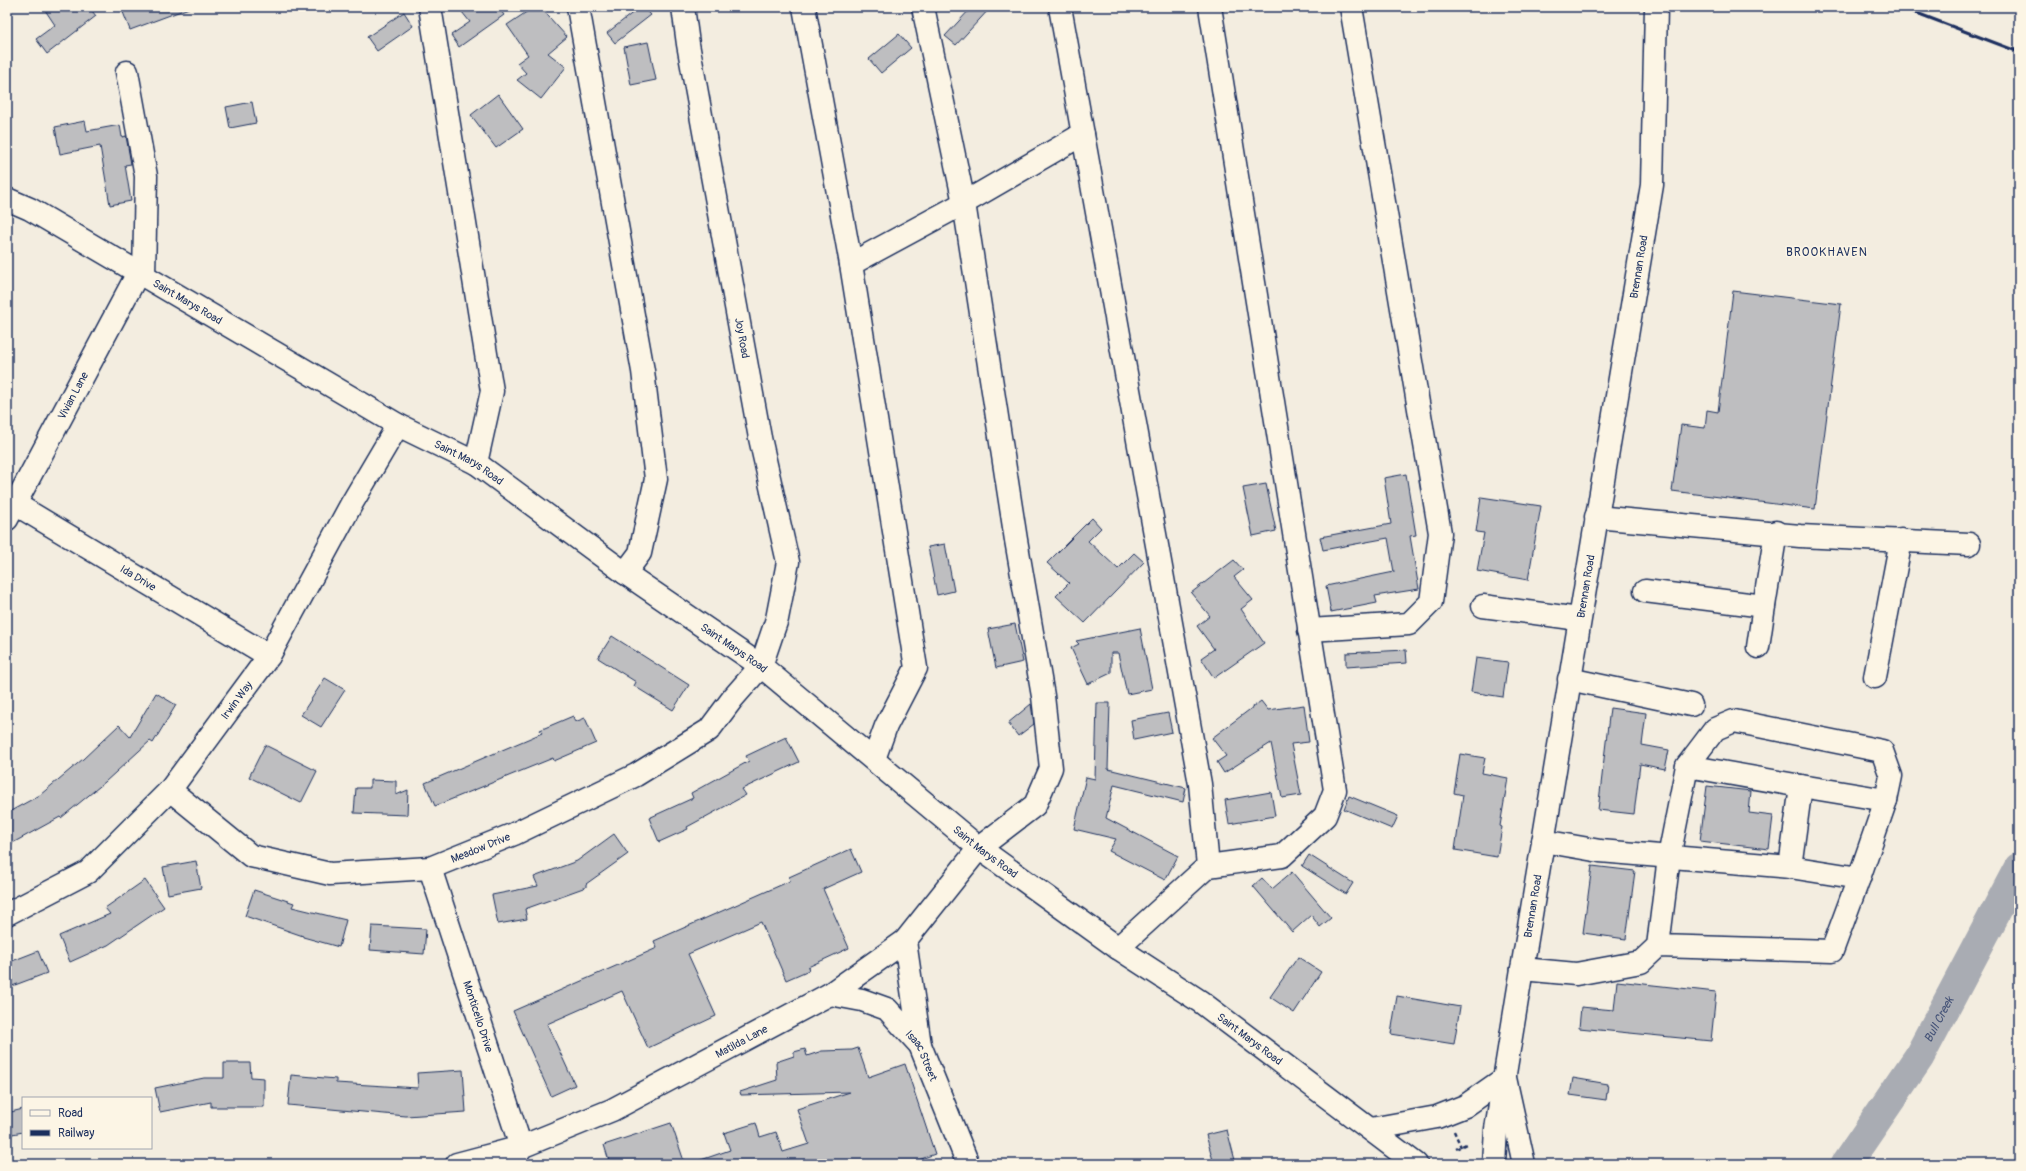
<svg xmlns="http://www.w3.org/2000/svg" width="2026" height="1171" font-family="Pangolin,sans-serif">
<rect width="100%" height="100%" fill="#f3ede0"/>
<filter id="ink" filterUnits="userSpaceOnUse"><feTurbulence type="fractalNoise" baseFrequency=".025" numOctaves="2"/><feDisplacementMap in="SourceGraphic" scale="8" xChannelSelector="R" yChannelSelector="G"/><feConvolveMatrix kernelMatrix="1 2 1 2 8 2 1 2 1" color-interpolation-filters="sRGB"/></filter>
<g filter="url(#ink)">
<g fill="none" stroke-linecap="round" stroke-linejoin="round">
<!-- river -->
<path stroke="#a9acb3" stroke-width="31" id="s1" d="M1846 1164 1919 1057 2019 868"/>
</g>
<!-- building -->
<g fill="#bebec0" stroke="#1b2f5e">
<path d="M43 7H89L96 16 47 54 36 39 55 25Z"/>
<path d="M121 7H188L189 8 130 30Z"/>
<path d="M458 7H498L504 15 459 47 451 35 470 22Z"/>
<path d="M534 7H540L567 37 548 53 566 67 541 99 517 80 526 73 517 63 528 55 507 25Z"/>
<path d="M640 7H644L651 15 615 43 607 33Z"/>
<path d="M972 7H991L956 45 945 36Z"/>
<path d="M404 12 413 26 377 51 367 37Z"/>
<path d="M899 34 911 48 881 73 869 59Z"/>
<path d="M648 42 656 80 631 85 624 47Z"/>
<path d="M498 94 523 129 496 148 471 115Z"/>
<path d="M252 102 256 123 230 128 226 107Z"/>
<path d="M85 121 87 131 120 125 122 137 126 136 131 164 125 165 131 201 110 205 100 146 60 154 55 127Z"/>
<path d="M1733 291 1841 304 1815 509 1672 491 1681 425 1705 428 1707 410 1718 412Z"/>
<path d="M1406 474 1416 535 1410 536 1419 589 1375 596 1377 603 1331 612 1326 586 1394 572 1388 538 1323 550 1320 537 1391 524 1384 478Z"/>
<path d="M1266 484 1276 531 1253 536 1243 488Z"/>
<path d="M1481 497 1541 506 1528 580 1477 571 1484 533 1476 532Z"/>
<path d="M1092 518 1101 528 1088 541 1118 569 1134 553 1144 562 1085 623 1056 596 1069 583 1047 563Z"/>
<path d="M945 544 954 591 937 595 928 547Z"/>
<path d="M1234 560 1243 570 1234 577 1253 600 1241 609 1264 643 1214 678 1201 658 1214 649 1197 626 1210 616 1191 593Z"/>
<path d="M1015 624 1023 662 996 668 988 629Z"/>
<path d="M1140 628 1152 689 1127 694 1118 653H1111V673L1088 684 1071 648 1079 644 1076 641Z"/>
<path d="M612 636 689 685 673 710 634 686 636 682 598 658Z"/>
<path d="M1406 650 1407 663 1346 667V653Z"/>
<path d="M1476 658 1508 662 1503 697 1471 692Z"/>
<path d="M325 678 345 690 321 727 301 715Z"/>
<path d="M156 693 176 705 153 743 150 741 105 782 61 818 60 817 7 846V813L40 795 83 759 119 725 130 737Z"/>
<path d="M1261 701 1268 710 1304 705 1309 742 1291 744 1301 795 1282 798 1271 743 1224 773 1217 762 1226 756 1212 738Z"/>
<path d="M1097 703H1110L1108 769 1186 788 1183 802 1114 785 1106 818 1178 856 1165 880 1109 851 1116 839 1074 829 1086 777 1095 779Z"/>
<path d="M1031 704 1034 724 1018 736 1008 723Z"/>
<path d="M1610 708 1646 713 1642 745 1669 750 1665 769 1640 764 1634 814 1598 810Z"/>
<path d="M1168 713 1172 732 1134 740 1131 720Z"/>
<path d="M573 716 575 722 585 718 596 743 554 761 553 758 435 806 425 783 542 733 540 730Z"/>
<path d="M786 737 799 762 742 789 746 795 687 827 688 829 659 842 649 818 693 798 691 793 749 761 746 756Z"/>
<path d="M265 745 317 771 301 803 249 777Z"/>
<path d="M1460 754 1485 758 1482 773 1508 778 1500 826 1502 827 1497 857 1455 850 1463 795 1454 793Z"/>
<path d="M370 780 396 781V795L408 790 407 815 354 813 356 788H370Z"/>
<path d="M1707 786 1751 791 1749 813 1773 816 1769 849 1700 841Z"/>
<path d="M1271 792 1275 816 1229 824 1225 800Z"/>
<path d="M1349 796 1398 816 1392 829 1344 809Z"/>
<path d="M614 834 628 854 586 884V887L525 909 527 919 498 924 492 895 538 886 534 877 577 861Z"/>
<path d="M851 849 861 872 823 889 849 948 808 967 809 970 786 980 761 922 688 954 716 1016 648 1048 622 991 547 1024 575 1085 551 1096 513 1011 657 948 654 941 790 881 789 877Z"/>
<path d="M1309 855 1353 883 1346 894 1302 866Z"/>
<path d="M196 861 201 888 168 894 163 867Z"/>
<path d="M1592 866 1635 871 1626 939 1583 933Z"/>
<path d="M1292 872 1331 918 1320 927 1311 915 1292 932 1253 886 1262 878 1272 889Z"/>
<path d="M145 880 164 907 108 945 70 962 59 936 110 914 105 908Z"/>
<path d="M254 890 294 903 292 907 346 920 339 947 303 937V936L245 916Z"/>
<path d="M372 926 426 929 424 954 370 950Z"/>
<path d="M38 951 47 973 7 988V963Z"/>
<path d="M1298 957 1321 972 1294 1013 1270 997Z"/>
<path d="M1617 981 1716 992 1711 1041 1579 1028 1581 1007 1614 1010Z"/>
<path d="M1397 996 1460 1007 1454 1044 1391 1034Z"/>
<path d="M858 1048 868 1077 905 1064 935 1154 907 1164H695V1162L730 1150 724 1133 756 1123 760 1137 776 1132 783 1152 809 1144 797 1109 850 1092 741 1095 740 1092 777 1080 776 1062 794 1056V1052L805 1049 807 1056 822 1051 852 1050Z"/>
<path d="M224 1063H250L251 1077 264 1078V1107H211V1102L160 1112 155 1088 204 1078H224Z"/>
<path d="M463 1070 466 1112 406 1116 288 1105 291 1075 336 1079V1083L418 1088 417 1073Z"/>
<path d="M1573 1078 1608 1084 1606 1100 1570 1095Z"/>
<path d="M23 1109V1132L7 1135V1113Z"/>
<path d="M671 1123 685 1164H610L604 1145Z"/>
<path d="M1227 1130 1236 1164H1214L1206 1135Z"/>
</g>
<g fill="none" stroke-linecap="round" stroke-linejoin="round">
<!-- minor casing -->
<g stroke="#1b2f5e" stroke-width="25">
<g id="minor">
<path d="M430 7 492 391 476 463"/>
<path d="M578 7 643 371 656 479 640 553 625 573"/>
<path d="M923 7 964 203 1083 134"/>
<path d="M1060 7 1200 784 1208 866 1118 948"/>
<path d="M127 72 146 176 144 276"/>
<path d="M851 264 916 668 886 726 874 759"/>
<path id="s2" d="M7 499 269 656"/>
<path d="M1596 517 1800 536 1969 544"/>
<path id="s3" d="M7 519 138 273"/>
<path d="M1645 591 1764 606 1776 532"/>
<path d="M1483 606 1579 619"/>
<path d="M1309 630 1409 624 1431 602 1440 533 1351 7"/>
<path d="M1758 647 1764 606"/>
<path d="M1875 677 1901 540"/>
<path d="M1569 679 1691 705"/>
<path d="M1687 766 1715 729 1734 721 1882 751 1891 776 1886 800 1859 878"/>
<path d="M1801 786 1886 800"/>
<path id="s4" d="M170 790 251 856 330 874 430 868 514 834 636 775 709 730 733 698 761 666 777 619 788 562 760 438 688 44 683 7"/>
<path d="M1543 841 1600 851 1790 867"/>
<path d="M1208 866 1282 856 1325 816 1335 790 1210 7"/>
<path id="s5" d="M430 868 521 1147 514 1161"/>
<path id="s6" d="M7 914 88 872 170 790 269 656 352 503 398 425"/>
<path d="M905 941 920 1045"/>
<path d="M1522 969 1576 974 1641 962 1658 946 1669 857 1687 766 1801 786 1790 867 1859 878 1832 951 1658 946"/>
<path id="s7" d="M830 994 862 1000 887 1009 920 1045 968 1164"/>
<path id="s8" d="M457 1164 521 1147 612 1110 830 994 905 941 979 848 1035 805 1051 768 1043 696 1016 540 964 203 851 264 804 7"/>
<path id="s9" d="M1494 1164 1496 1129 1522 969 1652 185 1656 7"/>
</g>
</g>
<!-- major casing -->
<g stroke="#1b2f5e" stroke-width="25">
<g id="major">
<path id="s10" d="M7 199 30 209 398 425 476 463 625 573 761 666 979 848 1118 948 1201 1002 1416 1164"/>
<path d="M1371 1129 1437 1117 1465 1106 1505 1078 1524 1164"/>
</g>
</g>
<!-- path -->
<g stroke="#1b2f5e" stroke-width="2.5" stroke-dasharray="4 3" stroke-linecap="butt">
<path d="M1454 1131 1461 1147"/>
<path d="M1456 1149 1466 1144"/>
</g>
<!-- minor -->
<use href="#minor" stroke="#fcf5e5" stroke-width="22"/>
<!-- major -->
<use href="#major" stroke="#fcf5e5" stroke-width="22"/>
<!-- rail -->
<path stroke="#1b2f5e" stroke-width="3" d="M1901 7 2019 52"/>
</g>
</g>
<g text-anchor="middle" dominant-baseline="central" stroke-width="3" stroke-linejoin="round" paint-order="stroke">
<!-- street labels -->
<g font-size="11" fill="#1b2f5e" stroke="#fcf5e5">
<text stroke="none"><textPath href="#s9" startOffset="909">Brennan Road</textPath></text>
<text stroke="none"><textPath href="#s10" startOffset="208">Saint Marys Road</textPath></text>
<text transform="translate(742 338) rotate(80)">Joy Road</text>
<text stroke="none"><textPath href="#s3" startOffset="140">Vivian Lane</textPath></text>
<text stroke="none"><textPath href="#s10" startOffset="532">Saint Marys Road</textPath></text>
<text stroke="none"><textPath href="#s2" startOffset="153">Ida Drive</textPath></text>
<text stroke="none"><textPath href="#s9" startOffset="585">Brennan Road</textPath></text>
<text stroke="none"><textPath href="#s10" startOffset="856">Saint Marys Road</textPath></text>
<text stroke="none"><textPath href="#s6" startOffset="319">Irwin Way</textPath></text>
<text stroke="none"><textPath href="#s4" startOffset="340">Meadow Drive</textPath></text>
<text stroke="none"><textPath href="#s10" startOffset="1180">Saint Marys Road</textPath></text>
<text stroke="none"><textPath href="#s9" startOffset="261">Brennan Road</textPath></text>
<text stroke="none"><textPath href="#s5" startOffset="156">Monticello Drive</textPath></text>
<text stroke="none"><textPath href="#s10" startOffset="1504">Saint Marys Road</textPath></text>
<text stroke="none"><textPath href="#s8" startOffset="311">Matilda Lane</textPath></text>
<text stroke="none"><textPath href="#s7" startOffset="118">Isaac Street</textPath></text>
</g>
<!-- neighbourhood labels -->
<g font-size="12" letter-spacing="1" fill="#1b2f5e" stroke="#fcf5e5">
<text x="1827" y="252">BROOKHAVEN</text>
</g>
<!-- water labels -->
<g font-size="12" font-style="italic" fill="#465478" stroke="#fcf5e5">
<text stroke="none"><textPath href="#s1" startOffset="172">Bull Creek</textPath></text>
</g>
</g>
<!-- margin -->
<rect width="2026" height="1171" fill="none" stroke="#fcf5e5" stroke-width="24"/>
<rect x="12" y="12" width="2002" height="1147" fill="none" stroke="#1b2f5e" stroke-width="1.5" filter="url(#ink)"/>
<!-- legend -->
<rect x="22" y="1097" width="130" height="52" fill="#fcf5e5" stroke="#a2a6af"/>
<rect x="30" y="1110" width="20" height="6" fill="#fcf5e5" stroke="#a2a6af"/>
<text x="58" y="1117" font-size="12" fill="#1b2f5e">Road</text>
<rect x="30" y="1130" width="20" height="6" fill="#1b2f5e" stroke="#a2a6af"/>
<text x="58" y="1137" font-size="12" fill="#1b2f5e">Railway</text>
</svg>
